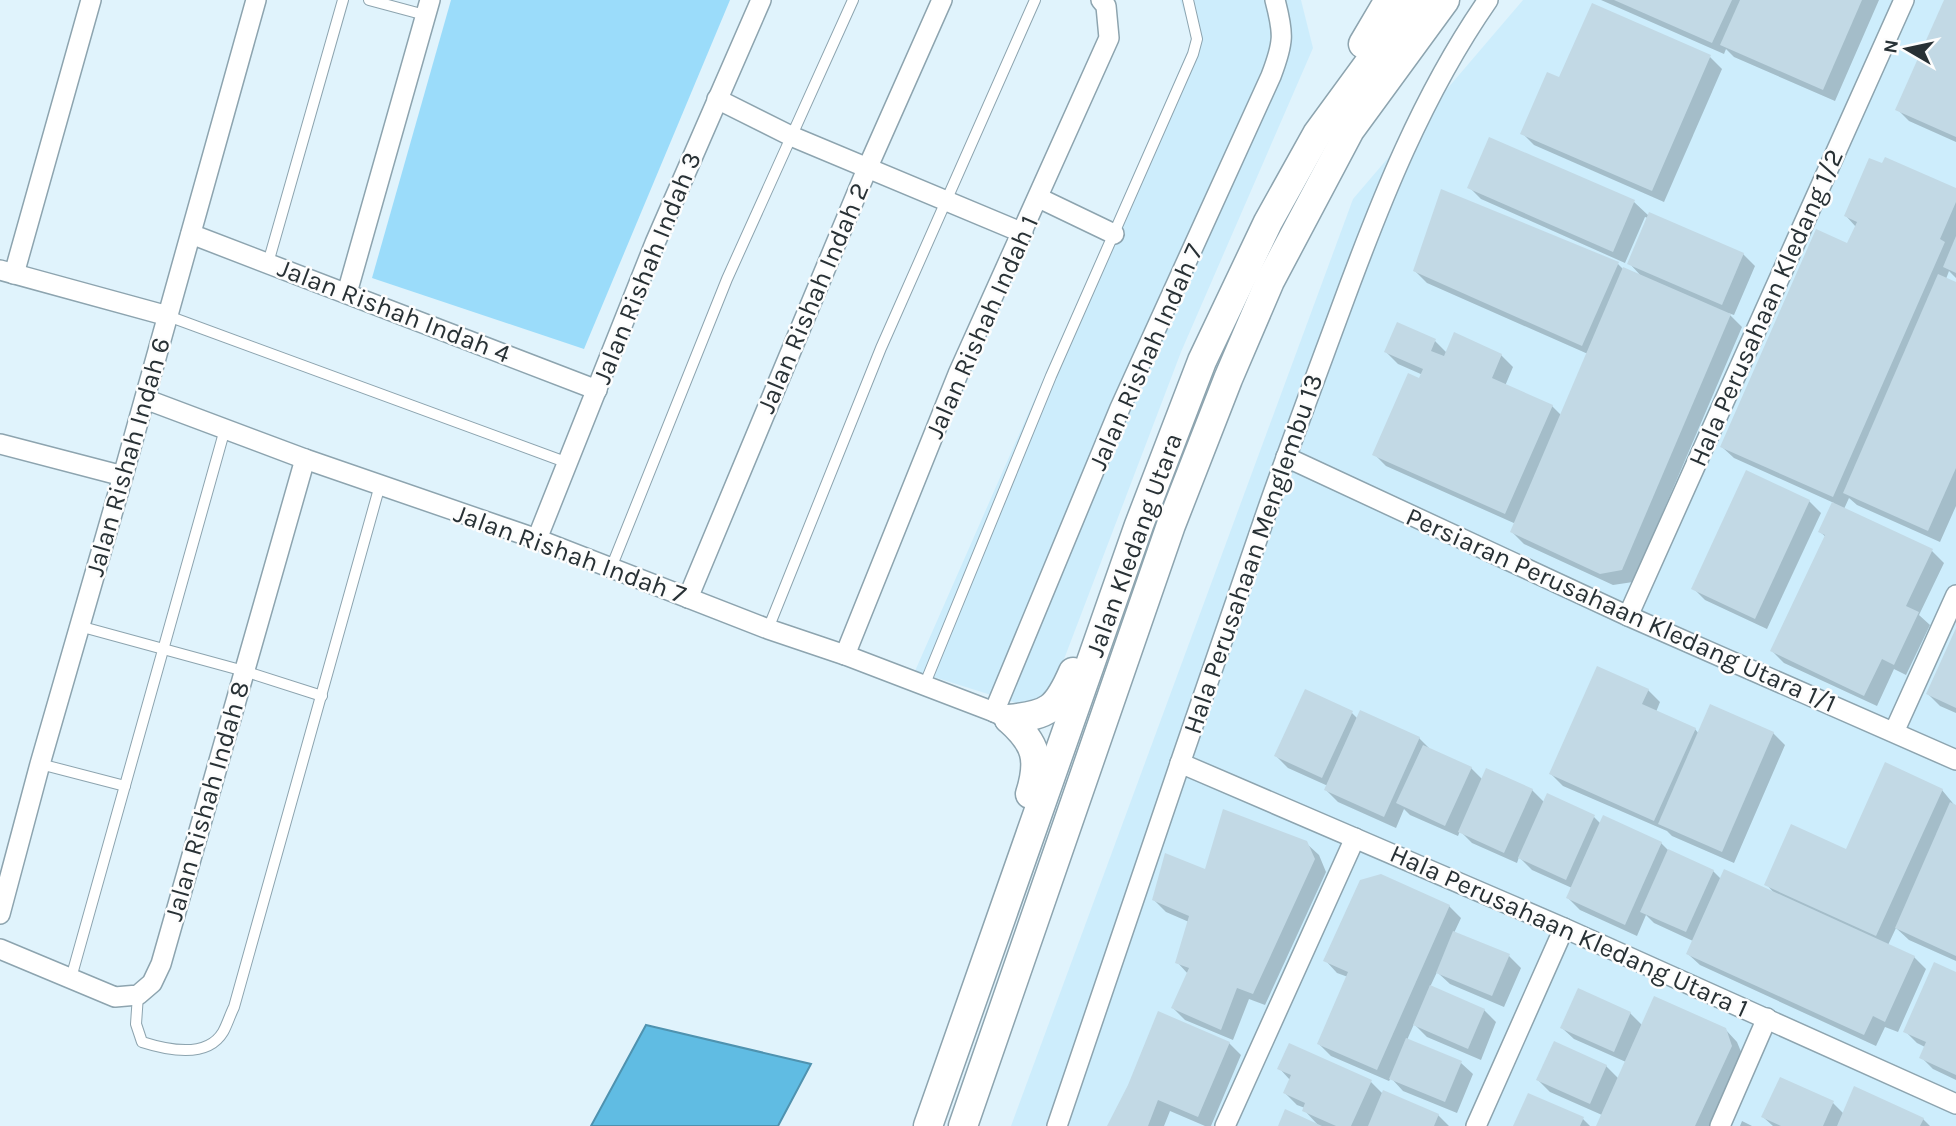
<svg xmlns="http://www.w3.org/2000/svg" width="1956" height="1126" font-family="Karla,sans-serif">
<rect width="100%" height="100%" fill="#e0f3fc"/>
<!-- built -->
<g fill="#cdedfc">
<path d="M1180 0H1301L1313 48 1181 352 1058 675 1032 708 915 671 1193 39Z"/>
<path d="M1523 0H1956V1126H1011L1353 199Z"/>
</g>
<!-- green -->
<path fill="#9bdcfa" d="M451 0H730L584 349 372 278Z"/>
<!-- water -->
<path fill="#60bce3" stroke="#4f92af" stroke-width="2" d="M646 1025 811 1064 778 1126H591Z"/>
<!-- shadow -->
<g fill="#0003">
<path d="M1601 0H1879L1835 101 1734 57 1726 49 1724 54Z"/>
<path d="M1946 0H1956V142L1909 121 1897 109Z"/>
<path d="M1710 57 1722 69 1664 202 1534 145 1522 133 1560 79Z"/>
<path d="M1490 139 1634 202 1649 216 1650 214 1743 254 1755 266 1734 315 1728 313 1742 327 1633 582 1613 585 1524 544 1512 532 1516 524 1386 466 1374 454 1423 375 1398 364 1386 352 1435 341 1447 353 1501 355 1513 367 1505 386 1552 406 1562 416 1588 354 1427 283 1415 271 1618 264 1623 269 1643 278 1629 263 1648 218 1645 217 1625 263 1481 199 1469 187Z"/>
<path d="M1956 189V278L1949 271 1946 279 1956 284V506L1940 542 1857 505 1849 498 1844 509 1932 551 1944 563 1919 615 1930 625 1906 675 1894 669 1877 706 1784 663 1772 651 1826 537 1820 532 1834 503 1734 458 1722 447 1848 246 1856 227 1846 216Z"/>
<path d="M1809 501 1821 513 1767 629 1705 600 1693 588Z"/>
<path d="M1956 632V713L1940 706 1928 694Z"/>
<path d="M1648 690 1660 702 1656 712 1695 729 1699 734 1773 733 1785 745 1734 863 1672 836 1667 831 1563 786 1551 774Z"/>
<path d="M1351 712 1358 719 1419 738 1431 750 1471 768 1483 780 1532 790 1545 803 1594 817 1601 824 1661 843 1670 852 1713 871 1721 879 1775 894 1766 884 1847 851 1942 790 1956 807V961L1909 940 1896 928 1888 945 1914 957 1926 969 1898 1032 1885 1027 1876 1046 1700 965 1688 954 1693 941 1654 923 1646 915 1637 936 1580 910 1568 898 1572 888 1532 870 1519 857 1517 863 1472 843 1460 831 1458 836 1410 815 1404 809 1396 828 1338 802 1326 790 1328 786 1288 768 1276 756Z"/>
<path d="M1306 843 1319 855 1326 872 1265 1005 1249 999 1233 1040 1185 1020 1173 1008 1188 974 1177 962 1189 922 1166 912 1154 900 1206 871Z"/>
<path d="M1449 906 1461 918 1454 933 1509 956 1521 968 1504 1007 1450 984 1437 972 1430 987 1484 1010 1496 1022 1481 1060 1427 1037 1414 1024 1407 1040 1461 1063 1473 1074 1457 1113 1403 1091 1391 1078 1389 1081 1331 1056 1319 1044 1348 977 1337 973 1326 961Z"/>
<path d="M1956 974V1080L1933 1069 1921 1057 1925 1047 1917 1043 1905 1031Z"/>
<path d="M1630 1013 1643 1026 1725 1029 1737 1042 1744 1059 1713 1126H1597L1602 1115 1550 1092 1538 1080 1606 1066 1619 1079 1626 1062 1574 1039 1562 1028Z"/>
<path d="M1229 1043 1241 1055 1211 1126H1205L1170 1111 1164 1126H1110Z"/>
<path d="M1279 1068 1371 1082 1383 1094 1384 1092 1438 1115 1449 1126H1319L1304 1110 1305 1108 1297 1105 1285 1093 1290 1080Z"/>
<path d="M1833 1103 1844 1114 1923 1119 1930 1126H1773L1763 1117Z"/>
<path d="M1583 1119 1590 1126H1515Z"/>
<path d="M1742 1121 1752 1126H1740Z"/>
</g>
<!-- building -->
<g fill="#c2d9e5">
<path d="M1614 0H1732L1712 43Z"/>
<path d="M1740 0H1862L1823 90 1720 45Z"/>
<path d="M1944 0H1956V137L1895 110Z"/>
<path d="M1592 3 1711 55 1652 191 1520 134 1547 72 1559 77Z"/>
<path d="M1489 137 1635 200 1613 252 1467 188Z"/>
<path d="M1885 157 1956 188V202L1940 239 1945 242 1833 497 1720 447 1816 229 1847 243 1857 222 1844 216 1869 158 1882 163Z"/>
<path d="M1441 189 1619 262 1582 346 1413 271Z"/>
<path d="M1649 212 1744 253 1722 305 1627 264Z"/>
<path d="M1956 236V273L1943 267Z"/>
<path d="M1623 267 1731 314 1622 570 1600 574 1510 532Z"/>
<path d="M1938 274 1956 282V468L1928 531 1843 493Z"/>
<path d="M1397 322 1436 339 1431 351 1444 356 1454 332 1502 354 1492 378 1553 405 1505 514 1372 455 1408 373 1419 378 1423 369 1384 352Z"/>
<path d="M1746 470 1810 500 1755 619 1691 589Z"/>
<path d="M1832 502 1933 549 1906 606 1919 612 1894 665 1882 659 1864 696 1770 651 1825 535 1818 532Z"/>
<path d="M1956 628V708L1926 694Z"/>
<path d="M1597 666 1649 689 1642 704 1696 728 1654 821 1549 774Z"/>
<path d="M1305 689 1353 711 1322 778 1274 756Z"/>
<path d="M1710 704 1774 732 1722 852 1658 824Z"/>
<path d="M1360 710 1420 737 1384 817 1324 790Z"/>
<path d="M1423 745 1472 767 1445 826 1396 803Z"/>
<path d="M1885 762 1943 789 1876 936 1764 885 1791 824 1846 849Z"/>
<path d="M1486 768 1533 789 1504 853 1458 832Z"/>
<path d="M1547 793 1595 815 1566 880 1518 858Z"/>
<path d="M1950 802 1956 805V956L1895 928Z"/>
<path d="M1223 809 1307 841 1315 859 1253 994 1237 988 1221 1030 1171 1008 1189 968 1175 963 1189 916 1152 900 1165 853 1205 869Z"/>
<path d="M1603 815 1662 842 1625 925 1566 898Z"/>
<path d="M1668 849 1714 870 1686 932 1640 912Z"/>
<path d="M1724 869 1915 956 1885 1022 1873 1016 1864 1035 1686 954Z"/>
<path d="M1381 874 1450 905 1377 1070 1317 1044 1348 972 1323 961 1360 880Z"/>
<path d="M1453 931 1510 954 1492 996 1436 973Z"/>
<path d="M1934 962 1956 972V1075L1919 1058 1926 1042 1903 1032Z"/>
<path d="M1430 985 1485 1009 1468 1049 1413 1025Z"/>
<path d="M1578 988 1631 1012 1614 1052 1560 1028Z"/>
<path d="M1654 996 1726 1028 1732 1046 1695 1126H1596Z"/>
<path d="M1158 1011 1230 1042 1198 1117 1158 1100 1148 1126H1107L1128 1085Z"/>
<path d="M1406 1038 1462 1061 1445 1102 1389 1079Z"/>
<path d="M1554 1041 1607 1065 1590 1104 1536 1080Z"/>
<path d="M1289 1043 1372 1080 1351 1126H1336L1302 1111 1305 1103 1283 1093 1291 1075 1277 1069Z"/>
<path d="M1780 1077 1834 1101 1823 1126H1781L1761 1117Z"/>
<path d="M1854 1086 1924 1118 1920 1126H1837Z"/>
<path d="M1383 1090 1439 1114 1434 1126H1368Z"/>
<path d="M1528 1093 1584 1117 1580 1126H1513Z"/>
<path d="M1285 1109 1322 1126H1278Z"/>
</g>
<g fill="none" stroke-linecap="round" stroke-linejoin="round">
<!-- service casing -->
<g stroke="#8da4af" stroke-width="12">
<g id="service">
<path d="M369 0 425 15"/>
<path d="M268 263 343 0"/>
<path d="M168 316 568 463"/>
<path d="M611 568 727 279 853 0"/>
<path d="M79 626 244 671 322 696"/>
<path d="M768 629 881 348 1035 0"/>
<path d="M924 686 1051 376 1193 54 1197 39 1188 0"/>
<path d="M40 764 125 786"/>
<path d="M71 978 225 429"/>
<path d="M138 995 136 1024 142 1042C167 1050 207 1059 223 1032 227 1025 230 1015 234 1007L380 485"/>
</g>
</g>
<!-- minor casing -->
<g stroke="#8da4af" stroke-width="22">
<g id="minor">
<path d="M717 99 791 136 1023 233"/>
<path d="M1039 198 1114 234"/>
<path d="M191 234 597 390"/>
<path d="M0 270 168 316"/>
<path d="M14 274 91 0"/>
<path d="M347 293 430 0"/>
<path d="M145 399 305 459 537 539 768 629 845 655 994 712 1009 719"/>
<path d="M0 444 123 476"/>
<path d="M1286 457 1628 616 1956 760"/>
<path d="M537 539 655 243 761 0"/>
<path d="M688 598 867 169 942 0"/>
<path d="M1628 616 1904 0"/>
<path d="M845 655 958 374 1109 38 1106 6 1101 0"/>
<path d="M994 712 1120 408 1271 76C1284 42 1284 34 1275 0"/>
<path d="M1894 732 1956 595"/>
<path d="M1180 763 1564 928 1956 1104"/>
<path d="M0 914 40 764 123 476 256 0"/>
<path d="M0 949 115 997 138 995 152 983 161 964 305 459"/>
<path d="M1057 1126C1126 918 1198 712 1269 505 1292 440 1316 376 1340 311 1380 202 1422 95 1488 0"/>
<path d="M1225 1126 1355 838"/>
<path d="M1476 1126 1564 928"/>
<path d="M1720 1126 1767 1018"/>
</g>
</g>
<!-- secondary casing -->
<g stroke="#8da4af" stroke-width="31">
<g id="secondary">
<path d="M1363 44 1389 0"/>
<path d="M1009 719C1036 743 1041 759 1030 794"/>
<path d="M1009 719C1049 715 1057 709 1073 672"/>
<path d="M928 1126 1139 525 1202 361 1268 222 1317 134 1415 0"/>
<path d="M963 1126 1171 525 1228 379 1270 281 1350 130 1445 0"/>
</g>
</g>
<!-- service -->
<use href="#service" stroke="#fff" stroke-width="10"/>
<!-- minor -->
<use href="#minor" stroke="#fff" stroke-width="19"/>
<!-- secondary -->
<use href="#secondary" stroke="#fff" stroke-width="28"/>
</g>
<g text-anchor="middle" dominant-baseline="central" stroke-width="5" stroke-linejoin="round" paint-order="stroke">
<!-- street labels -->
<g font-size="26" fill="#283135" stroke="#fdfdfd">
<text transform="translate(647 268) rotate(-68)">Jalan Rishah Indah 3</text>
<text transform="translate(813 298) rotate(-67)">Jalan Rishah Indah 2</text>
<text transform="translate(1766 308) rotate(-66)">Hala Perusahaan Kledang 1/2</text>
<text transform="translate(394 311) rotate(21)">Jalan Rishah Indah 4</text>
<text transform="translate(982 327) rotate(-66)">Jalan Rishah Indah 1</text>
<text transform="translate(1146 357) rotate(-66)">Jalan Rishah Indah 7</text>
<text transform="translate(128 457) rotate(-74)">Jalan Rishah Indah 6</text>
<text transform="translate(1134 545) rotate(-70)">Jalan Kledang Utara</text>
<text transform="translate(570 554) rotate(20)">Jalan Rishah Indah 7</text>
<text transform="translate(1253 554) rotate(-71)">Hala Perusahaan Menglembu 13</text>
<text transform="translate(1621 610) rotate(24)">Persiaran Perusahaan Kledang Utara 1/1</text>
<text transform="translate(207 801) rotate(-74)">Jalan Rishah Indah 8</text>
<text transform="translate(1569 931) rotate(24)">Hala Perusahaan Kledang Utara 1</text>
</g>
</g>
<!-- north arrow -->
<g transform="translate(1907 49) rotate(279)" stroke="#fdfdfd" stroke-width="5" paint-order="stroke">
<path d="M0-5L12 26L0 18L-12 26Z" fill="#283135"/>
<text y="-10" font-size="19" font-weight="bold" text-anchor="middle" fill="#283135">N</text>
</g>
</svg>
